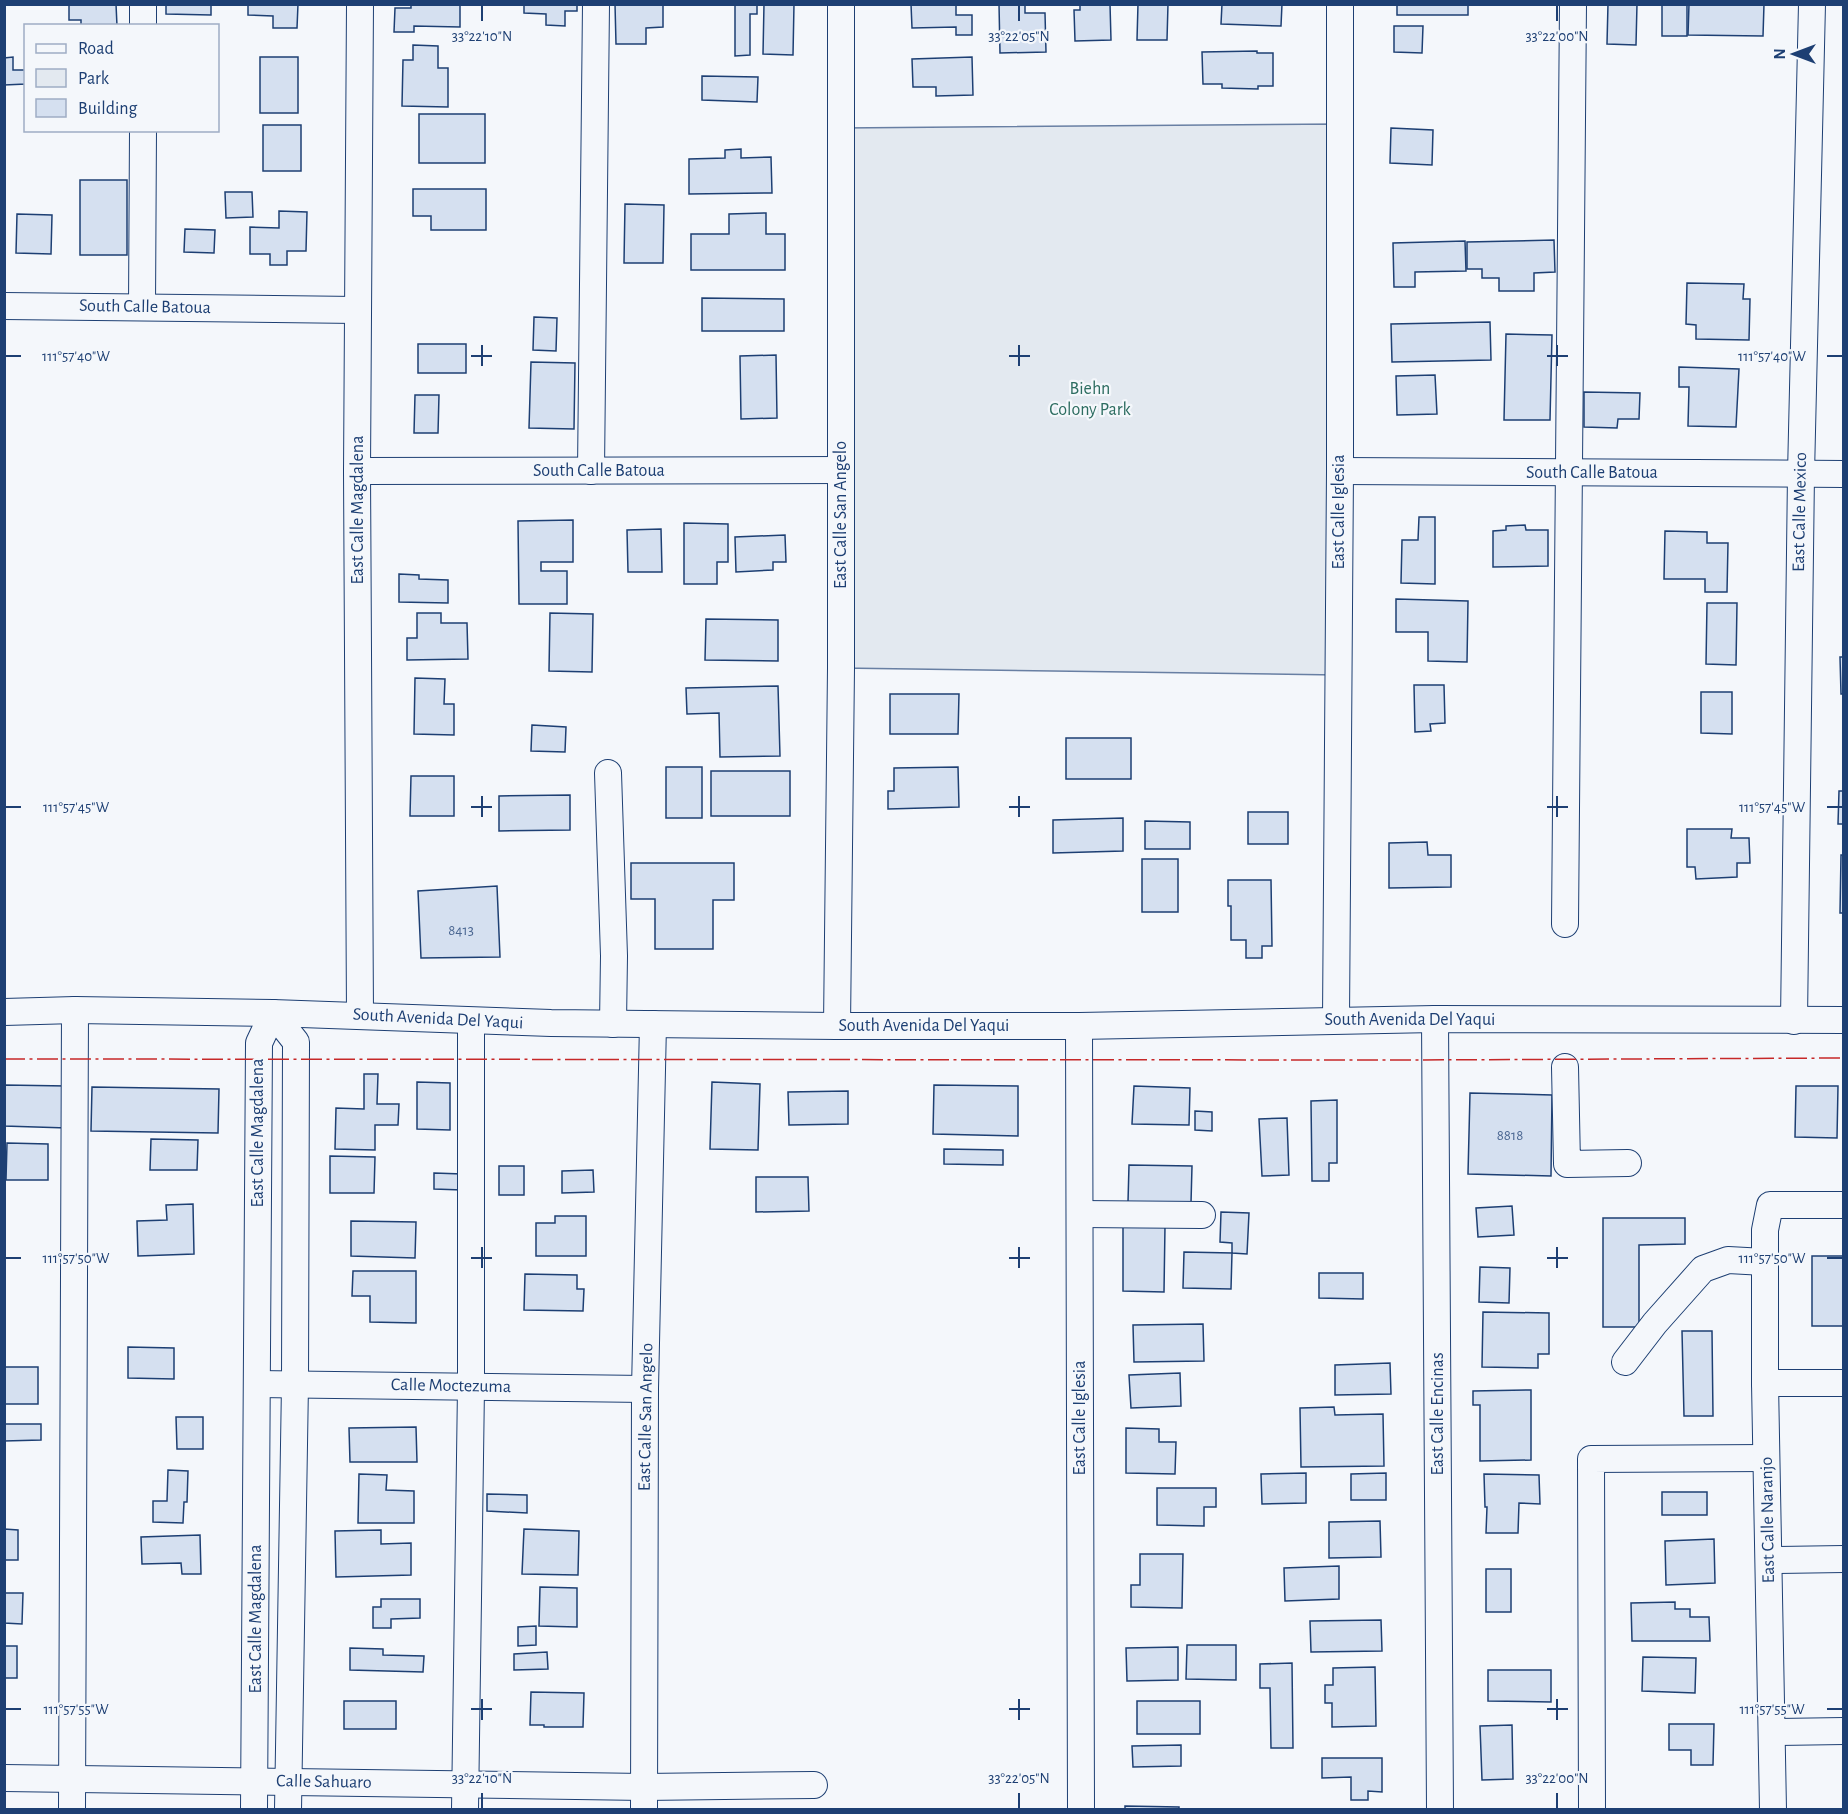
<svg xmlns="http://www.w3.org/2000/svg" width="1848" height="1814" font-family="'Alegreya Sans',sans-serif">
<rect width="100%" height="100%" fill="#f4f7fb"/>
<!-- green -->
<path fill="#e3e9f0" stroke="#687fa3" stroke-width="1.5" d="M1340 124 1338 675 841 668V128Z"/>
<!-- building -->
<g fill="#d5e0f0" stroke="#1d3f73" stroke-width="1.5">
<path d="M69 4H116L117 26H81V20H69Z"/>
<path d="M166 4H211V15L166 14Z"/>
<path d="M248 4H298L297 28H273V16L248 15Z"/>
<path d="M411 4H460V27L414 26V32H394L395 8H411Z"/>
<path d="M524 4H577V11H565V26L546 25V14L524 13Z"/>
<path d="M615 4H663V27L646 28V44H616Z"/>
<path d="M735 4H757V14H750V55L735 56Z"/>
<path d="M764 4H794L793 55 763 54Z"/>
<path d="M911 4H956V15H972V35H956V27L912 28Z"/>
<path d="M999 4H1025V13H1045L1046 52 1000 53Z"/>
<path d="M1080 4H1110L1111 40 1075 41 1074 10H1080Z"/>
<path d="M1138 4H1168L1167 40H1137Z"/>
<path d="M1222 4H1282L1281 26 1221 24Z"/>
<rect x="1397" y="4" width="71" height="11"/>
<path d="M1608 4H1637L1636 45 1607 44Z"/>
<rect x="1662" y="4" width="25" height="32"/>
<path d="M1689 4H1764L1763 36 1688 35Z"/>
<path d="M1394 26H1423L1422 53 1394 52Z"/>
<path d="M413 45 438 46V68H448V107L402 106 403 60H413Z"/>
<path d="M1257 51V53H1273V86H1258V89L1222 88V84H1203L1202 52Z"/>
<path d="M13 57V70H26V84L4 85V58Z"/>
<rect x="260" y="57" width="38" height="56"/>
<path d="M972 57 973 95 936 96V87H913L912 59Z"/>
<path d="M702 76 758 77 757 102 702 100Z"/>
<rect x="419" y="114" width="66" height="49"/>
<rect x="263" y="125" width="38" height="46"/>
<path d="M1391 128 1433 130 1432 165 1390 163Z"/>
<path d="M741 149V158L771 157 772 193 689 194V159L725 158V150Z"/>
<rect x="80" y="180" width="47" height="75"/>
<path d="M413 189H486V230H431V216H413Z"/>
<path d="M225 192H252L253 217 226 218Z"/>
<path d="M625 204 664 205 663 263H624Z"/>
<path d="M279 211 307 212 306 251H287V265H270V254H250V227L279 228Z"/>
<path d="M766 213V234H785V270H691V234H729V214Z"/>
<path d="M17 214 52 215 51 254 16 253Z"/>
<path d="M185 229 215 230 214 253 184 252Z"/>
<path d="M1554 240 1555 272 1534 273V291H1499V278H1482V269H1467V242Z"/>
<path d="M1465 241 1466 271 1415 272V287H1394L1393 243Z"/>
<path d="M1687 283 1744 284 1743 299H1750L1749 340 1696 339V325L1686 324Z"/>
<path d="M702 298 784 299V331H702Z"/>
<path d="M534 317 557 318 556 351 533 350Z"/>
<path d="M1490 322 1491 360 1392 362 1391 324Z"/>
<path d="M1506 334 1552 335 1550 420H1504Z"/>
<rect x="418" y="344" width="48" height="29"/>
<path d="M776 355 777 418 741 419 740 356Z"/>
<path d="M531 362 575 363 574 429 529 428Z"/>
<path d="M1679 367 1739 369 1736 427 1688 426 1689 387H1679Z"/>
<path d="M1435 375 1437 414 1397 415 1396 376Z"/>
<path d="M1584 392 1640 393 1639 419H1618L1617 428 1584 427Z"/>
<path d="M415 395H439L438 433H414Z"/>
<path d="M1419 517H1435V584L1401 583 1402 540H1418Z"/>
<path d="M573 520V562H541V571H567V604H519L518 521Z"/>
<path d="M684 523 728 524V562H717V584H684Z"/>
<path d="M1525 525 1526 530H1548V566L1493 567V531L1506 530V526Z"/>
<path d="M661 529 662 572H628L627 530Z"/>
<path d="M1665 531 1707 532V543H1728L1727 592H1705V579H1664Z"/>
<path d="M785 535 786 562H773V570L736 572 735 537Z"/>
<path d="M399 574 419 575V579L448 580V603L399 602Z"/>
<path d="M1396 599 1468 601 1467 662 1428 661V632H1396Z"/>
<path d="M1707 603H1737L1736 665 1706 664Z"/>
<path d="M417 613H441V623H467L468 659 407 660V638H417Z"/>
<path d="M550 613 593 614 592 672 549 671Z"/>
<path d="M706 619 778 620V661L705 660Z"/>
<path d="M1840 657H1844V694H1841Z"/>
<path d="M415 678 445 679 444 704H454V735L414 734Z"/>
<path d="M1414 685H1444L1445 723 1430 724 1431 731 1415 732Z"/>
<path d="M778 686 780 756 720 757 719 713 687 714 686 688Z"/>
<path d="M1701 692H1732V734L1701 733Z"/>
<path d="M890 694H959L958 734H890Z"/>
<path d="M532 725 566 727 565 752 531 751Z"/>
<rect x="1066" y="738" width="65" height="41"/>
<rect x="666" y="767" width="36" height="51"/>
<path d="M958 767 959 807 888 809V791H894V768Z"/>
<rect x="711" y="771" width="79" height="45"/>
<path d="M411 776H454V816H410Z"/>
<path d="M1839 791H1844V824H1838Z"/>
<path d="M570 795V830L499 831V796Z"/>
<rect x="1248" y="812" width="40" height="32"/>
<path d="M1123 818V851L1053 853V820Z"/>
<path d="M1145 821 1190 822V849H1145Z"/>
<path d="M1687 829H1732L1731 838H1749L1750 863H1737V877L1696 879 1695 867H1687Z"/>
<path d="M1427 842 1428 855H1451V887L1389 888V843Z"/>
<path d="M1841 855H1844V913H1840Z"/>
<rect x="1142" y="859" width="36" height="53"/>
<path d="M631 863H734V900H713V949H655V899H631Z"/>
<path d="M1228 880H1271L1272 946H1262V958H1246V940H1231V906H1228Z"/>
<path d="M497 886 500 957 421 958 418 891Z"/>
<path d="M364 1074H378L377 1104H399L398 1125H375V1150L335 1149 336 1108 364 1109Z"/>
<path d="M417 1082 450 1083V1130L417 1129Z"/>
<path d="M712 1082 760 1084 758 1150 710 1149Z"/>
<path d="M4 1085 67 1086V1128L4 1126Z"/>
<path d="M934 1085 1018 1086V1136L933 1134Z"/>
<path d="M1134 1086 1190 1088 1189 1125 1132 1124Z"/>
<path d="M1796 1086H1838L1837 1138 1795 1137Z"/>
<path d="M92 1087 219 1089 218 1133 91 1131Z"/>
<path d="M848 1091V1124L789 1125 788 1092Z"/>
<path d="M1470 1093 1552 1095 1551 1176 1468 1174Z"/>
<path d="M1337 1100V1163H1329V1181H1312L1311 1101Z"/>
<path d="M1195 1111 1212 1112V1131L1195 1130Z"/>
<path d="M1287 1118 1289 1175 1262 1176 1259 1119Z"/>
<path d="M151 1139 198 1140 197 1170H150Z"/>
<path d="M7 1143 48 1144V1180H6Z"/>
<path d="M944 1149 1003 1150V1165L944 1164Z"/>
<path d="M330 1156 375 1157 374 1193H330Z"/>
<path d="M1129 1165 1192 1166 1191 1203 1128 1202Z"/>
<rect x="499" y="1166" width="25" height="29"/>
<path d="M593 1170 594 1192 562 1193V1171Z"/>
<path d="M434 1173 462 1174V1190L434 1189Z"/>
<path d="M756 1177H808L809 1211 756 1212Z"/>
<path d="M193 1204 194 1254 138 1256 137 1221 167 1220 166 1205Z"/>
<path d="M1512 1206 1514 1235 1478 1237 1476 1208Z"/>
<path d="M1221 1212 1249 1213 1247 1254 1232 1253V1243L1220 1242Z"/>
<path d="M555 1216H586V1256H536V1223H555Z"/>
<path d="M1603 1218H1685V1244L1639 1245V1327H1603Z"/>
<path d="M351 1221 416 1222 415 1258 351 1256Z"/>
<path d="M1123 1225 1165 1226 1164 1292 1123 1291Z"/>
<path d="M1184 1252 1232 1253 1231 1289 1183 1288Z"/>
<rect x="1812" y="1256" width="32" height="70"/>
<path d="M1480 1267 1510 1268 1509 1303 1479 1302Z"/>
<path d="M353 1271H416V1323L370 1322V1296H352Z"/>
<path d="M1319 1273H1363V1299L1319 1298Z"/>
<path d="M525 1274 577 1275V1289H584L583 1311 524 1310Z"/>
<path d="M1483 1312 1549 1313V1354H1538V1368L1482 1367Z"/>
<path d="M1203 1324 1204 1361 1134 1362 1133 1325Z"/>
<path d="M1682 1331H1712L1713 1416H1684Z"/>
<path d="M128 1347 174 1348V1379L128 1378Z"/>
<path d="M1390 1363 1391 1394 1335 1395V1365Z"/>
<rect x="4" y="1367" width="34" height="37"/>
<path d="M1180 1373 1181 1406 1131 1408 1129 1375Z"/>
<path d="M1531 1390V1460L1480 1461V1405H1473V1391Z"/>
<path d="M1334 1407 1335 1415 1383 1414 1384 1466 1301 1467 1300 1408Z"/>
<path d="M176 1417H203V1449H177Z"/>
<path d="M4 1424H41V1440L4 1441Z"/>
<path d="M416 1427 417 1462H350L349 1428Z"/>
<path d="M1126 1428 1159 1429V1442H1176L1175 1474 1126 1473Z"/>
<path d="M168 1470 188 1471 187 1502H184L183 1523 153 1522V1501H167Z"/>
<path d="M1306 1473V1503L1262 1504 1261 1474Z"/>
<path d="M1386 1473V1500H1351V1474Z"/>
<path d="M359 1474 387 1475 386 1490 414 1491V1523H358Z"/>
<path d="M1484 1474 1539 1475 1540 1504 1519 1503 1518 1533H1486L1487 1507H1485Z"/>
<path d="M1157 1488H1216V1507H1204V1526L1157 1525Z"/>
<rect x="1662" y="1492" width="45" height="23"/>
<path d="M487 1494 527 1495V1513L487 1511Z"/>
<path d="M1380 1521 1381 1557 1329 1558V1522Z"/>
<path d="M4 1529 18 1530V1560H4Z"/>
<path d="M524 1529 579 1531 578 1575 522 1574Z"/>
<path d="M381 1530V1544L411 1543V1575L336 1577 335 1531Z"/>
<path d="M200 1535 201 1574H182L181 1563 142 1564 141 1537Z"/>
<path d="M1714 1539 1715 1583 1666 1585 1665 1541Z"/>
<path d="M1140 1554H1183L1182 1608 1131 1607V1585H1140Z"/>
<path d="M1339 1566V1599L1285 1601 1284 1568Z"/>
<rect x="1486" y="1569" width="25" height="43"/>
<path d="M540 1587 577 1588V1627L539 1626Z"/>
<path d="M4 1593H23L22 1624 4 1623Z"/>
<path d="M381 1599H420V1618L391 1619V1628H373V1607H381Z"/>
<path d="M1675 1602V1609H1690V1617H1709L1710 1641H1632L1631 1603Z"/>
<path d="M1381 1620 1382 1651 1311 1652 1310 1621Z"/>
<path d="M536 1626V1645L518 1646V1627Z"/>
<path d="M1187 1645H1236V1680L1186 1679Z"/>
<rect x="4" y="1646" width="13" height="32"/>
<path d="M1178 1647V1680L1127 1681 1126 1648Z"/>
<path d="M350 1648 383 1649V1655L424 1656 423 1672 350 1670Z"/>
<path d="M547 1652 548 1669 514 1670V1654Z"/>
<path d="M1643 1657 1696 1658 1695 1693 1642 1691Z"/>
<path d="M1292 1663 1293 1748H1271L1270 1688H1260V1664Z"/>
<path d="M1375 1667 1376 1726 1332 1727V1703H1325V1685H1333V1668Z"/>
<path d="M1488 1670H1551V1702L1488 1701Z"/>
<path d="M531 1692 584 1693 583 1727H544V1725H530Z"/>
<rect x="344" y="1701" width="52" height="28"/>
<rect x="1137" y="1701" width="63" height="33"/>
<path d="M1669 1724H1714L1713 1765H1691V1750H1669Z"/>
<path d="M1512 1725 1513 1779 1482 1780 1480 1726Z"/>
<path d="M1181 1745V1766L1133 1767 1132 1746Z"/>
<path d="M1322 1758H1382V1792L1368 1791V1800H1351V1777L1322 1778Z"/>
<path d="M1125 1806 1179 1807V1810H1125Z"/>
</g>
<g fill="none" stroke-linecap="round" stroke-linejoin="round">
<!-- minor casing -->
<g stroke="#1d3f73" stroke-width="28">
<g id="minor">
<path d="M143 4V26"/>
<path d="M360 4 357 471 360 1015"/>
<path d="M4 306 357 310"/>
<path d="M142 307 143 130"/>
<path d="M357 471 841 470"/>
<path d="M591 471 596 4"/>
<path d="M1340 471 1844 474"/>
<path d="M608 773 614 956 613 1024"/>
<path d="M1565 924 1573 4"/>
<path d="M4 1012 75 1010 273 1013 551 1023 837 1026H1079L1435 1019 1844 1020"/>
<path d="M1435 1019 1440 1810"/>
<path d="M1336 1020 1340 471V4"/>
<path d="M1794 1021 1801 474 1812 4"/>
<path d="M837 1026 841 668V4"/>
<path d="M1079 1026 1081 1810"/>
<path d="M1565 1067 1567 1164 1628 1163"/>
<path d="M1080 1214 1202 1215"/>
<path d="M1625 1362 1655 1323 1703 1269 1728 1260 1765 1262"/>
<path d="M1765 1383H1844"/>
<path d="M257 1384 645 1389"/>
<path d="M1769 1560 1844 1559"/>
<path d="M1773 1732 1844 1731"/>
<path d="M4 1778 644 1787 814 1785"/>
<path d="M72 1810 75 1010"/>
<path d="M254 1810 259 1043 273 1013 296 1042 295 1384 288 1810"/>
<path d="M465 1810 471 1387V1021"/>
<path d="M644 1810 645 1389 653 1024"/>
<path d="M1592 1810 1591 1459 1766 1458"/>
<path d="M1773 1810 1765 1383V1230L1770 1205H1844"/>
</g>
</g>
<!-- minor -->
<use href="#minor" stroke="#f4f7fb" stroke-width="26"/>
<!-- power -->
<path stroke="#c62828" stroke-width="1.5" stroke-dasharray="21 4.5 3 4.5" stroke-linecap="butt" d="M4 1059 1408 1060 1844 1058"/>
</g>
<!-- ticks -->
<path fill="none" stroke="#1d3f73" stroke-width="2" d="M482 6V21M1019 6V21M1557 6V21M482 345V366M1019 345V366M1557 345V366M6 356H21M471 356H492M1009 356H1030M1547 356H1568M1827 356H1842M482 796V817M1019 796V817M1557 796V817M6 807H21M471 807H492M1009 807H1030M1547 807H1568M1827 807H1842M482 1247V1268M1019 1247V1268M1557 1247V1268M6 1258H21M471 1258H492M1009 1258H1030M1547 1258H1568M1827 1258H1842M482 1699V1720M1019 1699V1720M1557 1699V1720M6 1709H21M471 1709H492M1009 1709H1030M1547 1709H1568M1827 1709H1842M482 1793V1808M1019 1793V1808M1557 1793V1808"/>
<g text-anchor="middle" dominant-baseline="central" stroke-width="4.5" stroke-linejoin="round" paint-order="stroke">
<!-- number labels -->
<g font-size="15" fill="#4b6792">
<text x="461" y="930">8413</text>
<text x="1510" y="1135">8818</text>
</g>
<!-- street labels -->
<g font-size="18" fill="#1d3f73" stroke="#f4f7fb">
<text transform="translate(145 307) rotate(1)">South Calle Batoua</text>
<text x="599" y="471">South Calle Batoua</text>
<text x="1592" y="473">South Calle Batoua</text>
<text transform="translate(358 510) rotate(-90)">East Calle Magdalena</text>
<text transform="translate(1339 512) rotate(-90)">East Calle Iglesia</text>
<text transform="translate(1800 512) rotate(-89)">East Calle Mexico</text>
<text transform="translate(841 515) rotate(-90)">East Calle San Angelo</text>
<text transform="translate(438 1019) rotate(3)">South Avenida Del Yaqui</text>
<text x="1410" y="1020">South Avenida Del Yaqui</text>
<text x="924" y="1026">South Avenida Del Yaqui</text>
<text transform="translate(258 1133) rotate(-90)">East Calle Magdalena</text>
<text transform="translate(451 1386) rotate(1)">Calle Moctezuma</text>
<text transform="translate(1438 1414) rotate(-90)">East Calle Encinas</text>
<text transform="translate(646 1417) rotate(-89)">East Calle San Angelo</text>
<text transform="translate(1080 1418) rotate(-90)">East Calle Iglesia</text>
<text transform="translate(1768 1520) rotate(-91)">East Calle Naranjo</text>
<text transform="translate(256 1619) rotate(-90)">East Calle Magdalena</text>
<text transform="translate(324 1782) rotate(1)">Calle Sahuaro</text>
</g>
<!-- park labels -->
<g font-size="18" fill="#2c6c60" stroke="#f4f7fb">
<text x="1090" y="389">Biehn<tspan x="1090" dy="21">Colony Park</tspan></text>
</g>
</g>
<g font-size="15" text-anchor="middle" fill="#1d3f73" stroke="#f4f7fb" stroke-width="4.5" stroke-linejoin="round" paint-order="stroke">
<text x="482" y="41">33°22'10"N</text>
<text x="1019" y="41">33°22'05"N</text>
<text x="1557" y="41">33°22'00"N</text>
<text x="1772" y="361">111°57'40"W</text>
<text x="76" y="361">111°57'40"W</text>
<text x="1772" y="812">111°57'45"W</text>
<text x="76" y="812">111°57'45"W</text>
<text x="1772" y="1263">111°57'50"W</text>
<text x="76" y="1263">111°57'50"W</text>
<text x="1772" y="1714">111°57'55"W</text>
<text x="76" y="1714">111°57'55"W</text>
<text x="482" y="1783">33°22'10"N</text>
<text x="1019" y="1783">33°22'05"N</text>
<text x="1557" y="1783">33°22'00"N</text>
</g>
<!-- border -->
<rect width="1848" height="1814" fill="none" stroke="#1d3f73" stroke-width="12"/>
<!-- legend -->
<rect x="24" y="24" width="195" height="108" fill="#f4f7fb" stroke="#9eadc5" stroke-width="1.5"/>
<rect x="36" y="44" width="30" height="9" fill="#f4f7fb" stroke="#9eadc5" stroke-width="1.5"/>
<text x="78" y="54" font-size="18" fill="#1d3f73">Road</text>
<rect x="36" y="69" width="30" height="18" fill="#e3e9f0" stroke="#9eadc5" stroke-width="1.5"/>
<text x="78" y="84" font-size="18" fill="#1d3f73">Park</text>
<rect x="36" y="99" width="30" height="18" fill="#d5e0f0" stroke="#9eadc5" stroke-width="1.5"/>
<text x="78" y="114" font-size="18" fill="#1d3f73">Building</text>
<!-- north arrow -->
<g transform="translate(1794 54) rotate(270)" stroke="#f4f7fb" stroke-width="4.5" paint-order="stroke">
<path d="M0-4.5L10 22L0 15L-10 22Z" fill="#1d3f73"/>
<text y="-9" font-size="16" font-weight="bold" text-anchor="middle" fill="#1d3f73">N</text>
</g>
</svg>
